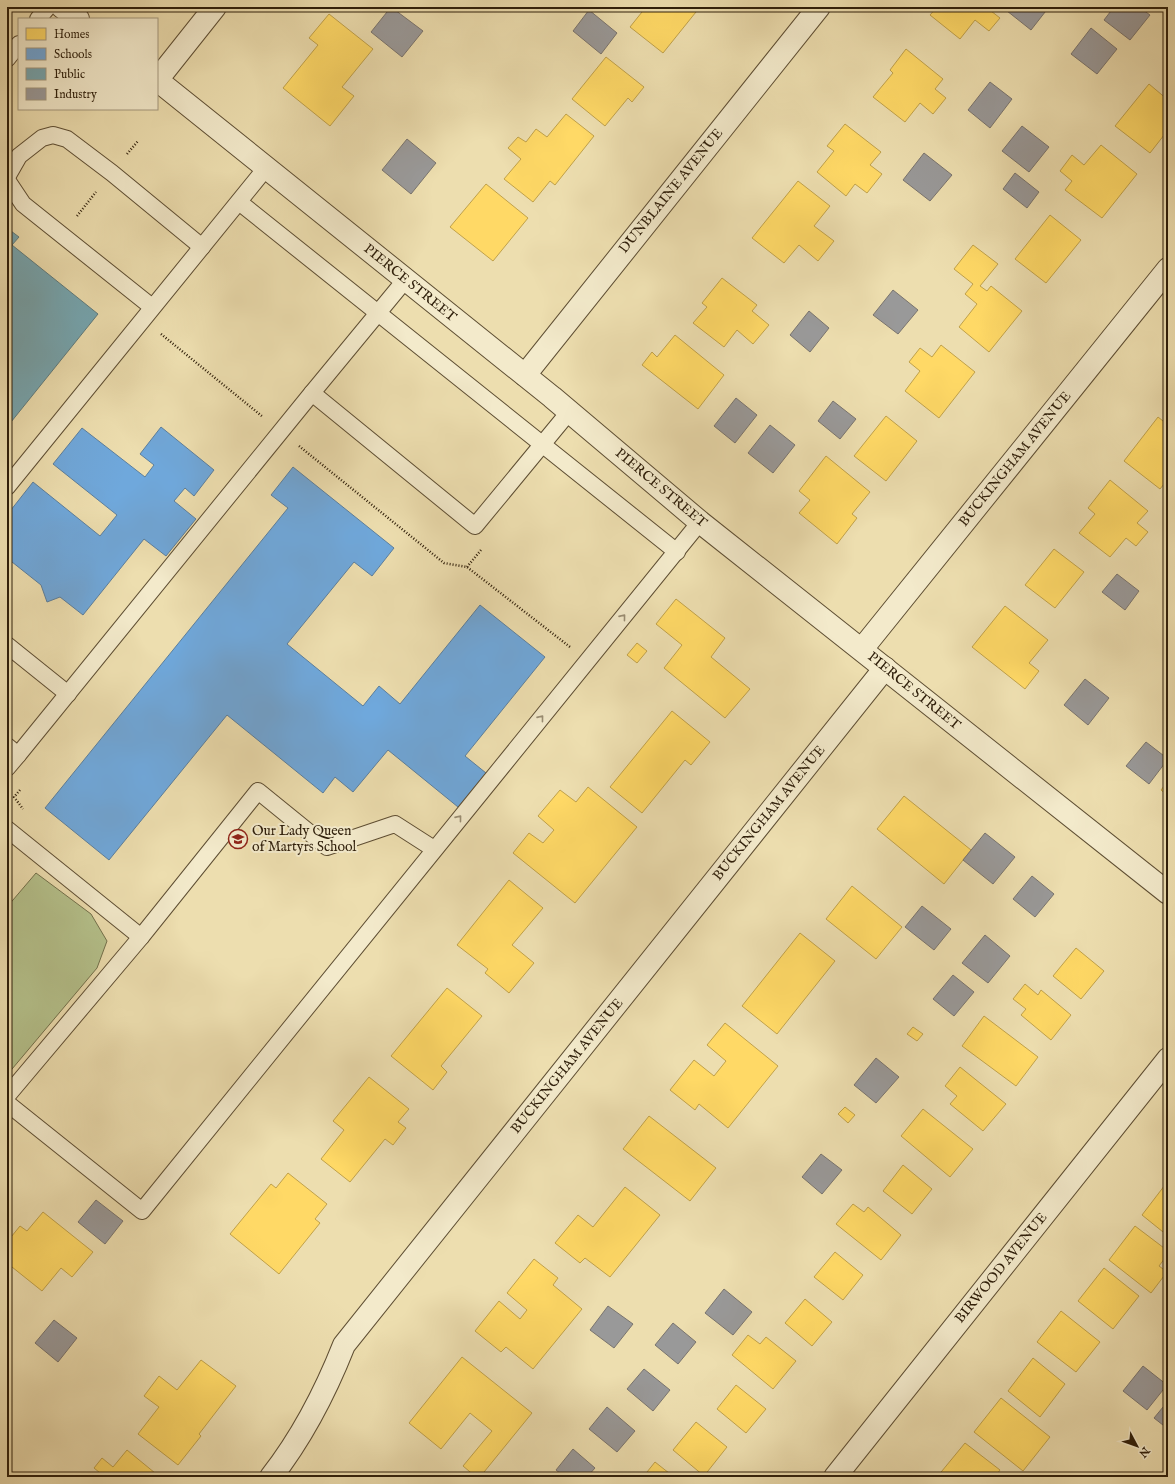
<svg xmlns="http://www.w3.org/2000/svg" width="1175" height="1484" font-family="'IM FELL English',serif">
<rect width="100%" height="100%" fill="#eddeaf"/>
<filter id="stains"><feTurbulence type="fractalNoise" baseFrequency=".005" numOctaves="4"/><feColorMatrix values="0 0 0 0 .2 0 0 0 0 .09 0 0 0 0 .02 0 0 0 .5 -.17"/></filter>
<radialGradient id="worn" r=".72"><stop offset=".6" stop-color="#630" stop-opacity="0"/><stop offset="1" stop-color="#630" stop-opacity=".3"/></radialGradient>
<!-- green -->
<path fill="#b5c28c" stroke="#72704b" d="M36 873 91 914 107 941 97 968 7 1075V907Z"/>
<!-- homes -->
<g fill="#ffd966" stroke="#c0a14a">
<path d="M646 7H700L663 53 630 27Z"/>
<path d="M937 7H994L991 11 1000 18 989 31 975 20 960 39 930 15Z"/>
<path d="M329 14 373 49 342 87 354 96 330 126 283 88 318 45 309 38Z"/>
<path d="M906 49 943 79 935 89 946 98 933 114 920 103 905 122 873 97 893 73 890 70Z"/>
<path d="M606 57 644 87 632 102 628 98 605 126 572 99Z"/>
<path d="M1149 84 1168 100V130L1150 153 1115 126Z"/>
<path d="M566 114 594 136 555 185 550 181 533 202 504 179 521 159 508 148 518 137 526 142 536 129 547 137Z"/>
<path d="M845 124 881 152 870 165 882 174 867 193 855 184 846 196 817 172 834 151 827 146Z"/>
<path d="M1101 145 1137 174 1102 218 1065 190 1072 181 1060 171 1072 155 1084 165Z"/>
<path d="M798 181 830 206 814 226 834 241 818 261 799 245 784 263 752 238Z"/>
<path d="M486 184 528 218 493 261 450 227Z"/>
<path d="M1050 215 1081 240 1046 283 1015 259Z"/>
<path d="M973 245 998 264 980 286 987 291 991 286 1022 311 989 352 959 327 977 304 965 294 973 284 954 269Z"/>
<path d="M722 278 757 305 752 311 769 325 753 344 737 330 724 347 693 323 707 307 702 303Z"/>
<path d="M675 335 724 375 698 409 642 365 652 352 657 357Z"/>
<path d="M941 345 975 372 939 418 905 391 920 371 909 362 920 348 932 357Z"/>
<path d="M886 416 917 441 886 481 854 456Z"/>
<path d="M1158 417 1168 425V479L1160 489 1124 461Z"/>
<path d="M826 456 870 492 852 514 857 518 837 544 799 513 810 500 799 491Z"/>
<path d="M1110 480 1148 511 1137 523 1148 532 1136 546 1126 538 1110 557 1079 533 1095 514 1088 508Z"/>
<path d="M1054 549 1084 572 1055 608 1025 585Z"/>
<path d="M676 599 725 638 711 657 750 689 725 718 664 668 682 645 656 624Z"/>
<path d="M1005 606 1048 640 1029 663 1039 671 1025 689 972 647Z"/>
<path d="M637 643 647 651 637 663 627 655Z"/>
<path d="M672 711 710 742 691 765 685 760 642 813 610 787Z"/>
<path d="M1168 781V796L1161 790Z"/>
<path d="M588 787 637 827 575 903 513 853 529 833 543 843 554 830 538 816 560 790 576 802Z"/>
<path d="M904 796 971 850 944 884 877 829Z"/>
<path d="M509 880 543 908 512 945 534 963 509 993 485 973 488 969 457 945Z"/>
<path d="M852 886 902 927 876 959 826 919Z"/>
<path d="M800 933 835 961 777 1034 742 1006Z"/>
<path d="M1076 948 1104 971 1081 999 1053 976Z"/>
<path d="M1025 984 1038 995 1041 990 1071 1015 1051 1040 1021 1015 1026 1009 1013 999Z"/>
<path d="M447 988 482 1016 441 1066 447 1072 433 1090 391 1056Z"/>
<path d="M984 1016 1038 1057 1016 1086 962 1046Z"/>
<path d="M725 1023 778 1066 728 1128 699 1104 695 1110 670 1090 694 1060 714 1076 726 1061 707 1045Z"/>
<path d="M913 1027 923 1034 917 1041 907 1034Z"/>
<path d="M960 1067 1006 1104 983 1131 950 1104 957 1096 945 1086Z"/>
<path d="M369 1077 409 1109 398 1122 406 1128 393 1145 385 1139 350 1182 321 1159 344 1130 333 1121Z"/>
<path d="M845 1107 855 1115 848 1123 838 1114Z"/>
<path d="M923 1109 973 1149 950 1177 901 1136Z"/>
<path d="M649 1116 716 1168 690 1201 623 1149Z"/>
<path d="M903 1165 932 1189 912 1214 883 1191Z"/>
<path d="M288 1173 327 1204 315 1219 320 1223 279 1274 230 1234 271 1184 276 1188Z"/>
<path d="M1168 1181V1236L1142 1215Z"/>
<path d="M625 1187 660 1215 610 1277 585 1258 580 1263 555 1243 578 1215 593 1227Z"/>
<path d="M853 1204 864 1212 868 1207 901 1235 881 1260 836 1224Z"/>
<path d="M43 1212 93 1252 72 1277 61 1268 42 1291 7 1263V1242L20 1226 27 1231Z"/>
<path d="M1135 1226 1168 1251V1254L1159 1266 1167 1272 1151 1293 1109 1260Z"/>
<path d="M835 1252 863 1275 843 1300 814 1277Z"/>
<path d="M534 1259 558 1278 553 1285 582 1309 533 1369 506 1347 501 1352 475 1331 499 1301 520 1319 527 1310 507 1293Z"/>
<path d="M1104 1268 1139 1296 1113 1329 1078 1301Z"/>
<path d="M805 1299 832 1322 812 1346 785 1323Z"/>
<path d="M7 1307 12 1311 7 1316Z"/>
<path d="M1061 1311 1100 1342 1076 1372 1037 1342Z"/>
<path d="M748 1335 760 1344 766 1337 796 1361 773 1389 732 1355Z"/>
<path d="M462 1357 532 1413 480 1477H476L463 1466 492 1431 470 1413 441 1449 409 1423Z"/>
<path d="M1033 1358 1065 1384 1040 1417 1008 1391Z"/>
<path d="M201 1360 236 1386 199 1434 201 1436 178 1465 138 1434 159 1407 144 1396 159 1376 177 1390Z"/>
<path d="M736 1385 766 1409 746 1433 717 1409Z"/>
<path d="M1001 1398 1050 1437 1023 1471 974 1432Z"/>
<path d="M696 1422 727 1447 704 1476 673 1450Z"/>
<path d="M965 1443 1000 1470 995 1477H937Z"/>
<path d="M127 1450 155 1473 152 1477H105L94 1468 102 1458 113 1467Z"/>
<path d="M655 1462 674 1477H643Z"/>
</g>
<!-- schools -->
<g fill="#6fa8dc" stroke="#5c7f9d">
<path d="M161 427 214 470 194 496 185 488 174 501 196 519 166 556 144 539 83 615 60 597 47 602 41 585 7 558V515L33 482 100 536 117 515 53 464 82 428 145 477 154 465 140 454Z"/>
<path d="M293 467 394 548 372 576 354 562 287 644 363 706 379 686 400 704 480 605 545 657 465 756 486 773 458 807 388 750 353 792 335 777 323 793 227 715 109 860 45 808 288 508 271 495Z"/>
</g>
<!-- public -->
<path fill="#76a5af" stroke="#607c7e" d="M7 228 19 237 12 245 98 314 7 427Z"/>
<!-- industry -->
<g fill="#999" stroke="#79746e">
<path d="M391 7 423 31 402 57 371 32Z"/>
<path d="M1002 7H1049L1031 30Z"/>
<path d="M1114 7H1139L1150 15 1130 40 1104 20Z"/>
<path d="M589 10 617 33 601 54 573 31Z"/>
<path d="M1091 28 1117 49 1097 74 1071 54Z"/>
<path d="M990 82 1012 99 990 128 968 110Z"/>
<path d="M1022 126 1049 147 1029 172 1002 151Z"/>
<path d="M407 139 436 163 411 194 382 170Z"/>
<path d="M924 153 952 175 930 201 903 180Z"/>
<path d="M1015 173 1039 192 1027 208 1003 189Z"/>
<path d="M893 290 918 310 898 334 873 315Z"/>
<path d="M809 311 829 328 810 352 790 335Z"/>
<path d="M736 398 757 415 735 443 714 426Z"/>
<path d="M833 401 856 419 840 439 818 421Z"/>
<path d="M770 425 795 445 773 473 748 453Z"/>
<path d="M1117 574 1139 591 1125 610 1102 592Z"/>
<path d="M1085 679 1109 698 1088 725 1064 705Z"/>
<path d="M1146 742 1168 759 1149 784 1126 766Z"/>
<path d="M985 833 1015 857 993 884 963 860Z"/>
<path d="M1032 876 1054 894 1035 917 1013 899Z"/>
<path d="M922 906 951 929 934 950 905 927Z"/>
<path d="M985 935 1010 956 988 983 962 963Z"/>
<path d="M953 975 974 992 954 1016 933 999Z"/>
<path d="M876 1058 899 1077 876 1103 854 1085Z"/>
<path d="M821 1154 842 1170 822 1194 802 1177Z"/>
<path d="M96 1200 123 1221 105 1244 78 1222Z"/>
<path d="M724 1289 752 1312 733 1335 705 1313Z"/>
<path d="M608 1306 633 1324 614 1348 590 1330Z"/>
<path d="M54 1320 77 1338 58 1362 35 1343Z"/>
<path d="M673 1323 696 1342 678 1364 655 1345Z"/>
<path d="M1143 1366 1167 1385 1147 1410 1123 1391Z"/>
<path d="M644 1369 670 1390 653 1411 627 1389Z"/>
<path d="M1168 1401V1429L1154 1418Z"/>
<path d="M607 1407 635 1431 617 1452 589 1429Z"/>
<path d="M573 1449 595 1468 587 1477H565L556 1470Z"/>
</g>
<g fill="none" stroke-linecap="round" stroke-linejoin="round">
<!-- lane casing -->
<g stroke="#5e4e33" stroke-width="18">
<g id="lane">
<path d="M38 19 48 7"/>
<path d="M7 59 19 44"/>
<path d="M7 177 19 156 42 138 53 135 67 139 112 173 202 247"/>
<path d="M7 180 23 204 152 307"/>
<path d="M239 202 677 552"/>
<path d="M406 279 312 393 475 526 569 412"/>
<path d="M7 487 266 168"/>
<path d="M7 645 68 694"/>
<path d="M7 746 18 755 312 393"/>
<path d="M7 768 18 755"/>
<path d="M7 829 141 937"/>
<path d="M7 1096 141 937 258 791 327 847 395 824 434 849"/>
<path d="M7 1103 142 1211 700 522"/>
</g>
</g>
<!-- street casing -->
<g stroke="#5e4e33" stroke-width="24">
<g id="street">
<path d="M62 7 78 19"/>
<path d="M215 7 157 80 552 397 700 522 1168 893"/>
<path d="M525 375 819 7"/>
<path d="M862 649 1168 269"/>
<path d="M271 1477C303 1436 325 1393 344 1345L885 668"/>
<path d="M835 1477 1168 1059"/>
</g>
</g>
<!-- path -->
<g stroke="#2e1e0a" stroke-width="2.5" stroke-dasharray="1 2" stroke-linecap="butt">
<path d="M127 154 138 141"/>
<path d="M77 216 96 192"/>
<path d="M161 334 263 417"/>
<path d="M299 446 444 563 467 567 570 647"/>
<path d="M467 567 481 550"/>
<path d="M20 790 14 797 23 809"/>
</g>
<!-- lane -->
<use href="#lane" stroke="#f3eacb" stroke-width="16"/>
<!-- street -->
<use href="#street" stroke="#f3eacb" stroke-width="22"/>
</g>
<!-- one-way arrows -->
<defs><path id="oneway-chevron" d="M-2-3.5L2.5 0L-2 3.5" fill="none" stroke-width="1.6" stroke-linecap="round" stroke-linejoin="round"/></defs>
<g stroke="#9a8e74">
<use href="#oneway-chevron" transform="translate(623 617) rotate(-51)"/>
<use href="#oneway-chevron" transform="translate(541 718) rotate(-51)"/>
<use href="#oneway-chevron" transform="translate(459 818) rotate(-51)"/>
</g>
<!-- icons -->
<defs>
<g id="school-ring" transform="scale(1)"><circle r="9.5" fill="#f3eacb" stroke="#8f2418" stroke-width="1.5"/><path d="M0-5L7-2L0 1L-7-2ZM-4 1L0 2.5L4 1V4Q0 6-4 4Z" fill="#8f2418"/></g>
</defs>
<g fill-rule="evenodd">
<use href="#school-ring" x="238" y="839"/>
</g>
<g text-anchor="middle" dominant-baseline="central" stroke-width="4" stroke-linejoin="round" paint-order="stroke">
<!-- street labels -->
<g font-size="14" fill="#2e1e0a" stroke="#f3eacb">
<text transform="translate(671 191) rotate(-51)">DUNBLAINE AVENUE</text>
<text transform="translate(410 283) rotate(39)">PIERCE STREET</text>
<text transform="translate(1015 459) rotate(-51)">BUCKINGHAM AVENUE</text>
<text transform="translate(661 488) rotate(40)">PIERCE STREET</text>
<text transform="translate(914 691) rotate(39)">PIERCE STREET</text>
<text transform="translate(769 813) rotate(-51)">BUCKINGHAM AVENUE</text>
<text transform="translate(567 1066) rotate(-51)">BUCKINGHAM AVENUE</text>
<text transform="translate(1001 1268) rotate(-51)">BIRWOOD AVENUE</text>
</g>
<!-- poi labels -->
<g font-size="14" fill="#2e1e0a" stroke="#f3eacb" text-anchor="start">
<text x="252" y="831">Our Lady Queen<tspan x="252" dy="16">of Martyrs School</tspan></text>
</g>
</g>
<!-- margin -->
<rect width="1175" height="1484" fill="none" stroke="#eddeaf" stroke-width="24"/>
<rect x="8" y="8" width="1159" height="1468" fill="none" stroke="#2e1e0a" stroke-width="2"/>
<rect x="12" y="12" width="1151" height="1460" fill="none" stroke="#2e1e0a"/>
<!-- legend -->
<rect x="18" y="18" width="140" height="92" fill="#f3eacb" stroke="#a4987e"/>
<rect x="26" y="28" width="20" height="12" fill="#ffd966" stroke="#a4987e"/>
<text x="54" y="38" font-size="12" fill="#2e1e0a">Homes</text>
<rect x="26" y="48" width="20" height="12" fill="#6fa8dc" stroke="#a4987e"/>
<text x="54" y="58" font-size="12" fill="#2e1e0a">Schools</text>
<rect x="26" y="68" width="20" height="12" fill="#76a5af" stroke="#a4987e"/>
<text x="54" y="78" font-size="12" fill="#2e1e0a">Public</text>
<rect x="26" y="88" width="20" height="12" fill="#999999" stroke="#a4987e"/>
<text x="54" y="98" font-size="12" fill="#2e1e0a">Industry</text>
<!-- north arrow -->
<g transform="translate(1137 1446) rotate(131)" stroke="#f3eacb" stroke-width="3" paint-order="stroke">
<path d="M0-3L7 15L0 10L-7 15Z" fill="#2e1e0a"/>
<text y="-6" font-size="11" font-weight="bold" text-anchor="middle" fill="#2e1e0a">N</text>
</g>
<rect width="100%" height="100%" filter="url(#stains)"/>
<rect width="100%" height="100%" fill="url(#worn)"/>
</svg>
